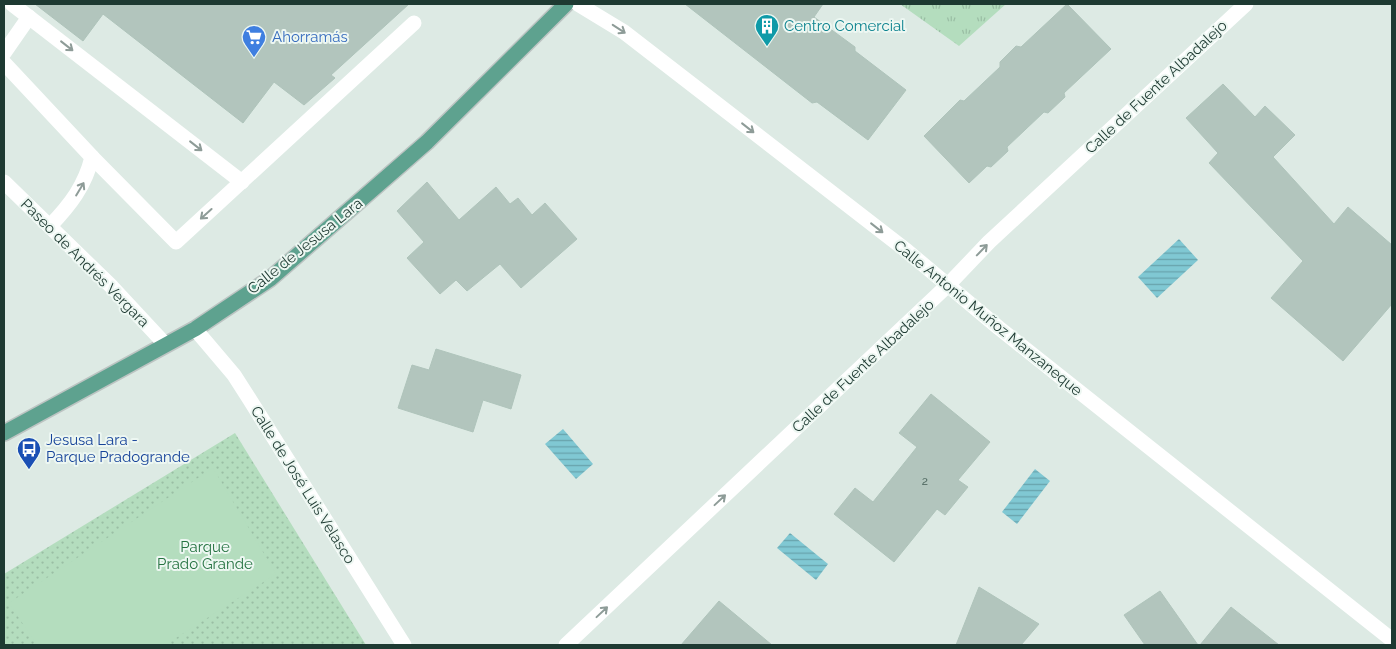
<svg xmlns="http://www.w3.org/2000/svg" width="1396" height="649" font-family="Raleway,sans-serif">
<defs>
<pattern id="grass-tufts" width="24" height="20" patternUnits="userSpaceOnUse" patternTransform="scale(1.25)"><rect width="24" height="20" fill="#b4ddbe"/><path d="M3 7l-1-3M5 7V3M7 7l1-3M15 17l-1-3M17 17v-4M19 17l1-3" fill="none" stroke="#9abea4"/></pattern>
<pattern id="park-dots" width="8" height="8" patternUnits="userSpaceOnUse" patternTransform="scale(1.25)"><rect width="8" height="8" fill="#b4ddbe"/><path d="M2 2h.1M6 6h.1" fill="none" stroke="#9abea4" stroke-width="1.8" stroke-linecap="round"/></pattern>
<pattern id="water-rules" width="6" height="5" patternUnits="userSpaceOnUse" patternTransform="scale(1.25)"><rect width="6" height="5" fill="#80c8d3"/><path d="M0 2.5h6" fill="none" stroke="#68a3ac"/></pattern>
</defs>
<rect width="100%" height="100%" fill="#ddeae4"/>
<!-- grass -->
<path fill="url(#grass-tufts)" d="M900 4H1006L959 46Z"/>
<!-- park -->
<path fill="url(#park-dots)" d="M235 433 366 645H4V574Z"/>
<!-- garden -->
<path fill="#b4ddbe" d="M213 468 276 574 165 645H37L9 603Z"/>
<!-- water -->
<g fill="url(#water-rules)">
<path d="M1179 239 1198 260 1157 298 1138 277Z"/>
<path d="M563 429 593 464 576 479 545 444Z"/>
<path d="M1035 469 1050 481 1017 524 1002 512Z"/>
<path d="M790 533 828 564 816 580 777 548Z"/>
</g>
<!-- building -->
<g fill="#b2c5bd" stroke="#afc4bb">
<path d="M35 4H409L331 75 335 78 304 105 274 82 243 123 103 14 83 41Z"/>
<path d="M685 4H823L814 17 855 47V51L906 90 868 140 817 102 812 103Z"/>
<path d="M1067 4 1111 49 1064 93 1065 97 1048 113 1044 112 1007 147 1008 151 991 167 987 166 969 183 924 136 960 100 964 101 1000 67V62L1016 46 1021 47Z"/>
<path d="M1223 84 1255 117 1265 106 1295 135 1273 157 1334 224 1348 207 1392 245V304L1343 361 1271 298 1303 261 1209 163 1218 153 1186 118Z"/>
<path d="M427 182 459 220 496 187 510 204 518 198 532 215 545 203 577 239 521 288 500 264 467 291 456 280 440 294 407 258 424 242 397 211Z"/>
<path d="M436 349 521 375 511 409 483 400 473 432 398 408 412 365 429 370Z"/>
<path d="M931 394 990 442 958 480 968 487 945 515 937 509 894 562 834 514 855 488 873 502 917 447 899 433Z"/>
<path d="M979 587 1039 624 1021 645H956Z"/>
<path d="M1160 591 1198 645H1145L1124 615Z"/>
<path d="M719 601 772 645H681Z"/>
<path d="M1231 607 1279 645H1200Z"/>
</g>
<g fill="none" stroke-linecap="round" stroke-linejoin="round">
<!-- major casing -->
<g stroke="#bcc4c2" stroke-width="18">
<path id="major" d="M4 433 195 329 270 279 427 142 566 4"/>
</g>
<!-- minor -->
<g stroke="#fff" stroke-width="15">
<path d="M12 4 242 182"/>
<path d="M578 4 624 32 907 251 999 328 1392 640"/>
<path d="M4 53 29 17"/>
<path d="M4 63 92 157C85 186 70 205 50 226"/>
<path d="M92 157 176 242 414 23"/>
<path d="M4 182 112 287 165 344"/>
<path d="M195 329 234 375 250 400 404 645"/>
<path d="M566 645 948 285 989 242 1246 4"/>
</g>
<!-- major -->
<use href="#major" stroke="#5ea28f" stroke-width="15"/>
</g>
<!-- one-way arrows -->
<defs><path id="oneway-shaft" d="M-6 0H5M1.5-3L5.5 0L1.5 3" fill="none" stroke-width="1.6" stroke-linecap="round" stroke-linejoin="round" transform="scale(1.25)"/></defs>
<g stroke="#8e9c98">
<use href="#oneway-shaft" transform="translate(619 29) rotate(33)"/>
<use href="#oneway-shaft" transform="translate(67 46) rotate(38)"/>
<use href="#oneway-shaft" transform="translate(748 128) rotate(38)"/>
<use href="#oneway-shaft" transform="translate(196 146) rotate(38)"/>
<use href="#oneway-shaft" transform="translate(80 189) rotate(-59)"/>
<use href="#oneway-shaft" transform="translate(206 214) rotate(138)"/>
<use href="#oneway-shaft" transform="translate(877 228) rotate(38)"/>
<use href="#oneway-shaft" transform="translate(982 250) rotate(-46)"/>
<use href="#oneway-shaft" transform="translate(720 500) rotate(-43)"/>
<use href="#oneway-shaft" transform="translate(602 612) rotate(-43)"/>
</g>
<!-- icons -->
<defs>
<g id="building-pin" transform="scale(1.25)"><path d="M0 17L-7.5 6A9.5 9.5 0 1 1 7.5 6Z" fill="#0f9aa8" stroke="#edf7f2"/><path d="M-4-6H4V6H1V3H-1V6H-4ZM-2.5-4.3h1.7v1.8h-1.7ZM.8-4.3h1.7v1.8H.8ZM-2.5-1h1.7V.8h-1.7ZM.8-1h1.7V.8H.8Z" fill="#fff"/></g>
<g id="supermarket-pin" transform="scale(1.25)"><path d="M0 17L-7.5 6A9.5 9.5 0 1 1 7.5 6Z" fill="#3f7fe0" stroke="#edf7f2"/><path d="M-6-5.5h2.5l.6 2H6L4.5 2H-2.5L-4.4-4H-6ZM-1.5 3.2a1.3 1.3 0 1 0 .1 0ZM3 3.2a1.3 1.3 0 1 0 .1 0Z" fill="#fff"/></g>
<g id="bus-pin" transform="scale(1.25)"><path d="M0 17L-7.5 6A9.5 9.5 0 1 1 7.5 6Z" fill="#1a4fb4" stroke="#edf7f2"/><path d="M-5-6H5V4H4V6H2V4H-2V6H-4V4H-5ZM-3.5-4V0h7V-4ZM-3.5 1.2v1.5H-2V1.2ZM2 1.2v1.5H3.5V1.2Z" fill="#fff"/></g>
</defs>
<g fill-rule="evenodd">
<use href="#building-pin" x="767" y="26"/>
<use href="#supermarket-pin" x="254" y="37"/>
<use href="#bus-pin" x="29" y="449"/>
</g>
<g text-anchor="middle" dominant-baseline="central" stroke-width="4" stroke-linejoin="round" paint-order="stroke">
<!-- number labels -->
<g font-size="12" fill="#435d55">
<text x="925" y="481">2</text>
</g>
<!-- culture labels -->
<g font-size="15" fill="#0d838f" stroke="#edf7f2" text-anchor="start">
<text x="784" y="26">Centro Comercial</text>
</g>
<!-- shop labels -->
<g font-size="15" fill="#366cbe" stroke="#edf7f2" text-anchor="start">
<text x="272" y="37">Ahorramás</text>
</g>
<!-- street labels -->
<g font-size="15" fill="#1e3a32" stroke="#edf7f2">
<text transform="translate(1156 87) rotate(-43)">Calle de Fuente Albadalejo</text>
<text transform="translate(305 246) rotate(-39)">Calle de Jesusa Lara</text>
<text transform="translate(85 263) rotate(45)">Paseo de Andrés Vergara</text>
<text transform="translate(988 318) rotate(39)">Calle Antonio Muñoz Manzaneque</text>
<text transform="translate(863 366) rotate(-43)">Calle de Fuente Albadalejo</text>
<text transform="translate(303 485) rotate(58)">Calle de José Luis Velasco</text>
</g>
<!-- transit labels -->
<g font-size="15" fill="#164399" stroke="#edf7f2" text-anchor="start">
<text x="46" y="440">Jesusa Lara -<tspan x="46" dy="17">Parque Pradogrande</tspan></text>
</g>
<!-- park labels -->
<g font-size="15" fill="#267342" stroke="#edf7f2">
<text x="205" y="547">Parque<tspan x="205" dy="17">Prado Grande</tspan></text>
</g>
</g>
<!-- border -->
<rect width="1396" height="649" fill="none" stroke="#1e3a32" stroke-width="10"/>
</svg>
